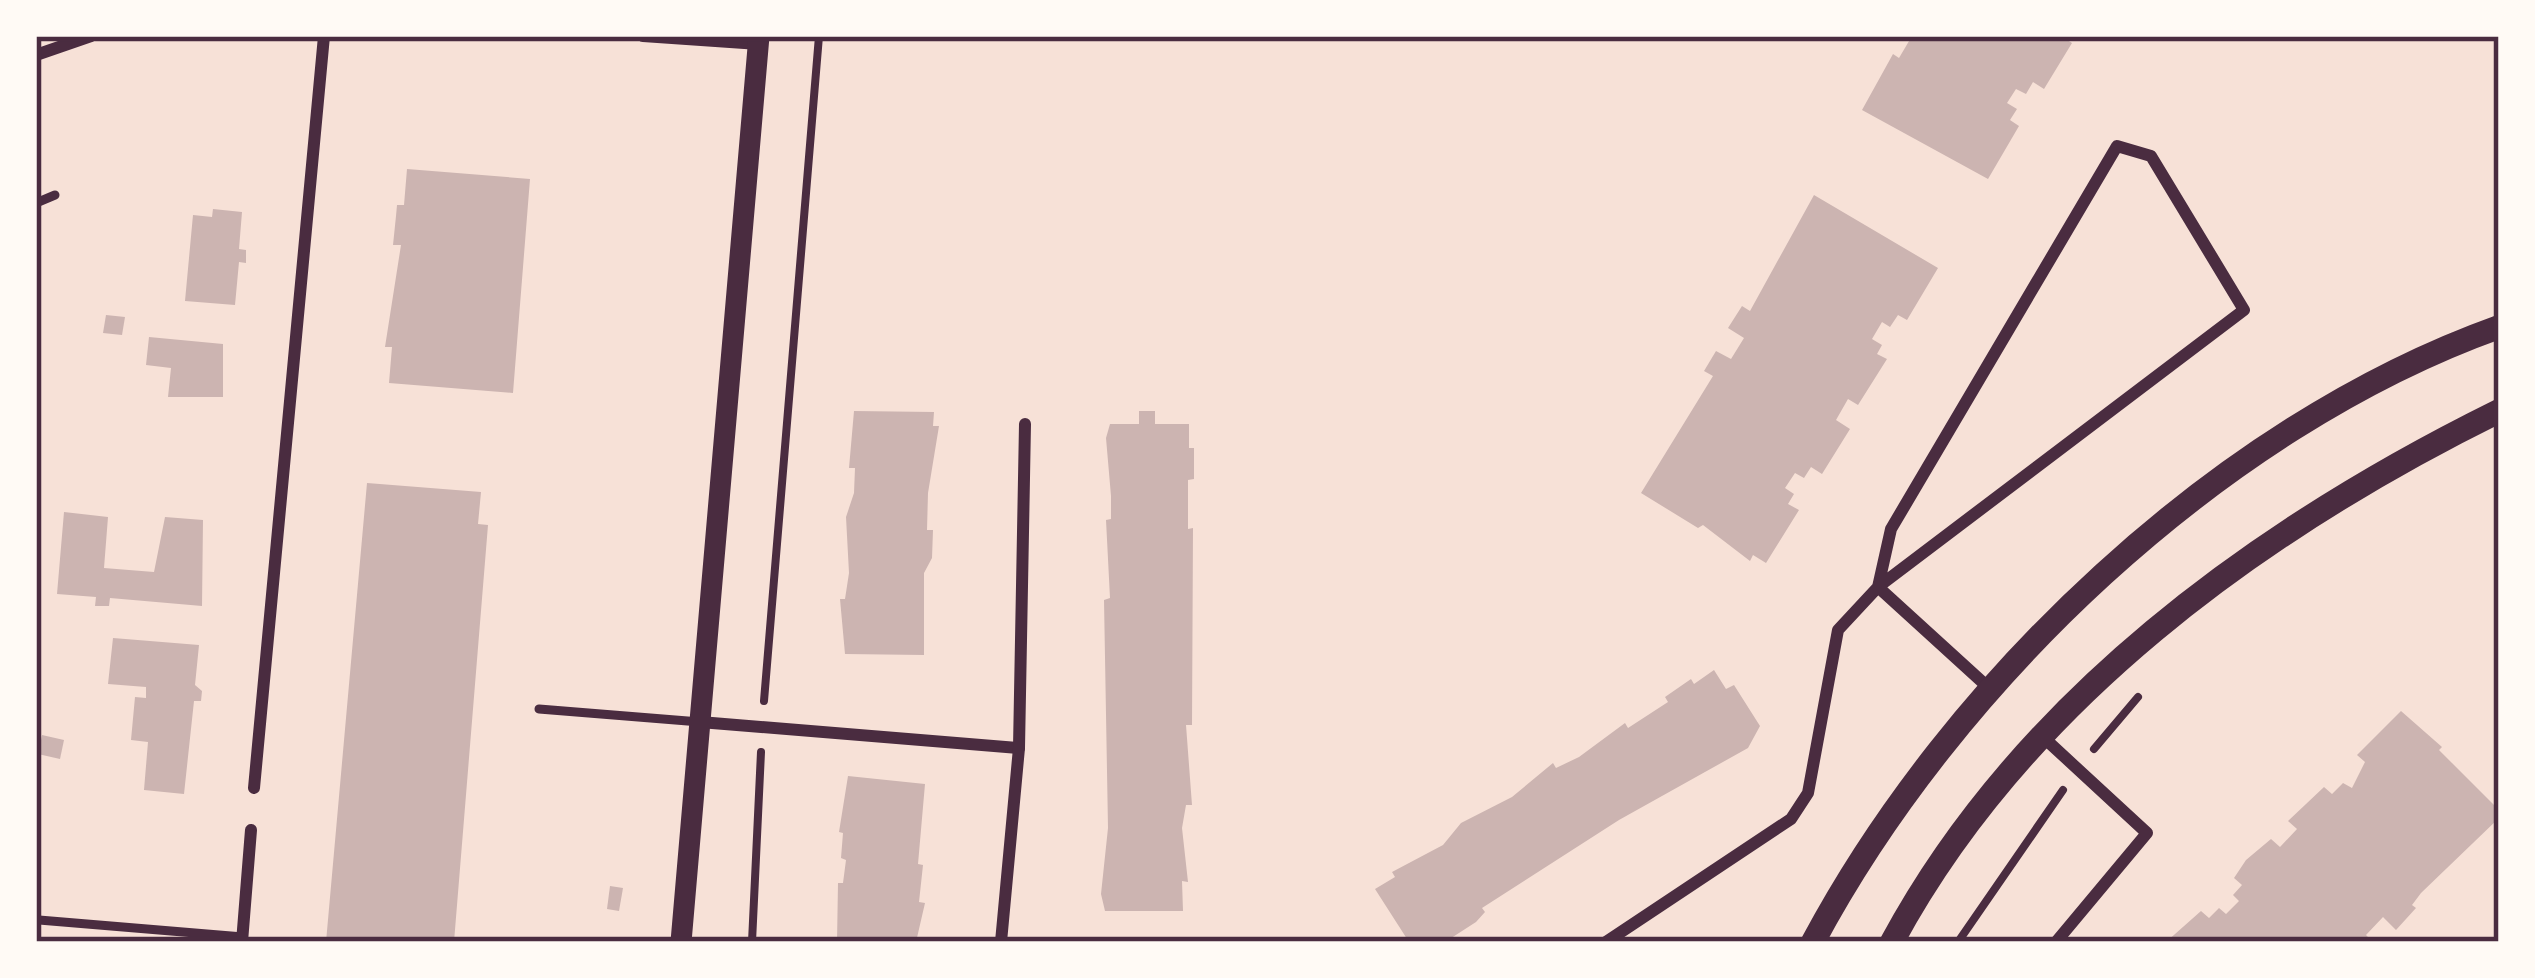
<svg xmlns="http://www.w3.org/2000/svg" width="2535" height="978" font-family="'Space Grotesk',sans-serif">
<rect width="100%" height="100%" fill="#f7e1d7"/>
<!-- building -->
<g fill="#ccb4b1">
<path d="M1912 36H2061L2072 43 2044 89 2033 82 2026 94 2016 89 2007 103 2017 109 2010 120 2019 126 1988 179 1862 110 1893 54 1899 58Z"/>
<path d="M407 169 530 179 513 393 389 383 392 347H385L401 245H393L396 216 397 205H404Z"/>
<path d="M1814 195 1938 268 1907 320 1898 315 1890 327 1882 322 1872 339 1882 345 1877 354 1887 359 1858 405 1848 399 1836 420 1850 429 1822 474 1811 467 1804 478 1795 473 1785 488 1794 494 1788 504 1799 510 1766 563 1753 555 1750 561 1703 525 1698 528 1641 493 1713 376 1704 371 1716 351 1731 359 1744 338 1728 328 1742 306 1750 311Z"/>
<path d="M213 209 242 212 239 249 246 250V263L239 262 235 305 185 301 193 215 212 217Z"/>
<path d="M106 315 125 317 122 335 103 333Z"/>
<path d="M149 337 223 344V397H168L171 368 146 365Z"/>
<path d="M854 411 934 412 933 426H939L928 493 927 530H933L932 558 924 573V655L845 654 840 599H845L849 573 846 517 854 493 855 468H849Z"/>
<path d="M1139 411H1155V424H1189V448H1194V479L1188 480V529L1193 528 1192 725H1186L1192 805H1186L1182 828 1188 882 1182 881 1183 911H1105L1101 894 1108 828 1104 600 1110 598 1106 520 1111 519V496L1106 438 1110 424H1139Z"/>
<path d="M367 483 481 492 478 524 488 525 454 942H326Z"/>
<path d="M64 512 108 517 104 568 154 572 165 517 203 520 202 606 110 598 109 606H95L96 597 57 594Z"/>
<path d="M113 638 199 645 195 685 202 691 201 701H194L184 794 144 790 148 742 131 740 135 697 146 698V687L108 684Z"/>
<path d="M1714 670 1726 689 1734 685 1760 726 1748 748 1619 820 1482 908 1485 912 1476 922 1445 942H1409L1375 889 1395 877 1392 872 1443 845 1461 823 1512 797 1553 763 1556 768 1579 757 1625 723 1628 728 1668 702 1665 697 1691 679 1694 684Z"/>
<path d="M2401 711 2442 747 2439 750 2499 810V818L2421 893 2412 905 2416 908 2396 930 2383 917 2366 935 2373 942H2166L2201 911 2209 918 2219 908 2226 914 2239 901 2233 895 2242 885 2234 878 2246 860 2271 839 2280 847 2297 829 2288 821 2324 787 2332 794 2343 783 2352 788 2365 762 2357 755Z"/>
<path d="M42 735 64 740 60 759 38 754Z"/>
<path d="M848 776 925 784 918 864 923 865 919 902 925 903 916 942H837L838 883H843L846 860 841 858 843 833 839 832Z"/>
<path d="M610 886 623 888 619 911 607 909Z"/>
</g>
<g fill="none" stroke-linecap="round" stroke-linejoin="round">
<!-- path -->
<g stroke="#4a2c40" stroke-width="8">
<path d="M764 701 819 36"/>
<path d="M2094 749 2138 697"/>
<path d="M752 942 761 752"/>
<path d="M1958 942 2063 790"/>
</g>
<!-- service -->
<g stroke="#4a2c40" stroke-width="9">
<path d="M36 203 55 195"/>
<path d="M539 709 700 722"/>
<path d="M39 920 243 937"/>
</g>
<!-- minor -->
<g stroke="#4a2c40" stroke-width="12">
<path d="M643 36 759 44"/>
<path d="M36 55 91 36"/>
<path d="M700 722 1019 748"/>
<path d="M2043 737 2147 833 2056 942"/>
<path d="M254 788 324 36"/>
<path d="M242 942 251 830"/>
<path d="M1001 942 1019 748 1025 424"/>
<path d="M1606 942 1791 819 1808 793 1838 630 1878 587 2244 310 2151 156 2117 146 1891 529 1878 587 1990 689"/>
</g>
<!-- tertiary -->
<path stroke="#4a2c40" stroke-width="21" d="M681 942 759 36"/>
<!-- secondary -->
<g stroke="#4a2c40" stroke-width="24">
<path d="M1813 942C1952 682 2219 427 2499 327"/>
<path d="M1892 942C2022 701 2258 530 2499 411"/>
</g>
</g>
<!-- border -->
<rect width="2535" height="978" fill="none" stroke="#fffaf5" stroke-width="78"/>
<rect x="39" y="39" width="2457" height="900" fill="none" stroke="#4a2c40" stroke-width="4.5"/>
</svg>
